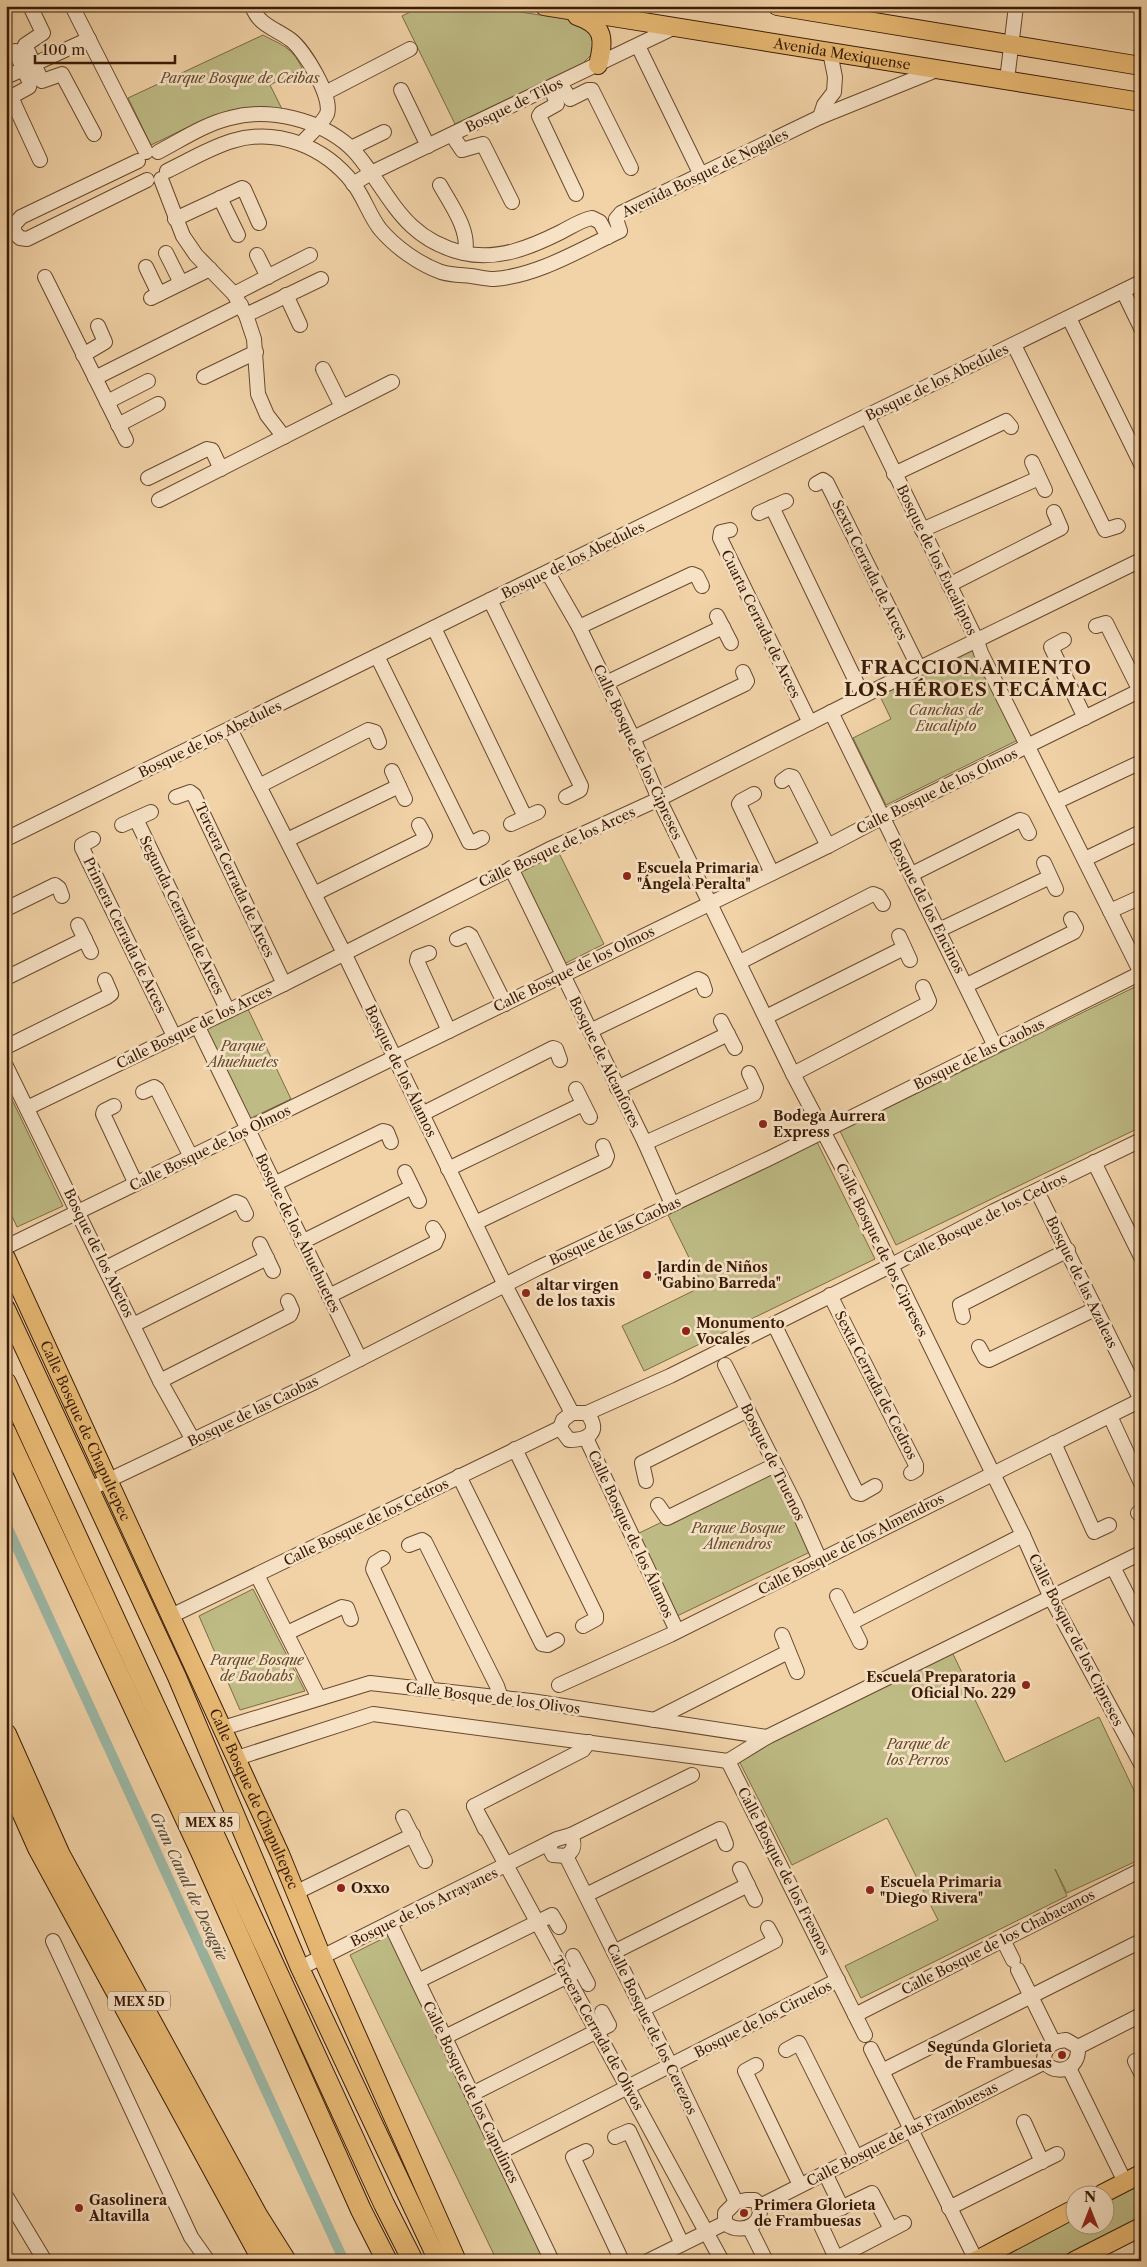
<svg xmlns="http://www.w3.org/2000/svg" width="1147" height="2267" font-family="'Libre Caslon Text',serif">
<rect width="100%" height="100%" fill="#f2d3a8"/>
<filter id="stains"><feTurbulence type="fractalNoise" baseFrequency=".004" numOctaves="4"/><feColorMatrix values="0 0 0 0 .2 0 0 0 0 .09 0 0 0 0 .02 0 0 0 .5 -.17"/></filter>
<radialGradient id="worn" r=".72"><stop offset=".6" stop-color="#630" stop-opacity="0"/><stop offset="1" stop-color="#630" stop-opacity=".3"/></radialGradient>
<!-- green -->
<g fill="#bebb85" stroke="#7c6b45">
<path d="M422 6H482L578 21 594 36 593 53 582 64 455 124 402 16Z"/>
<path d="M263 35C283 46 291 46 302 68L270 85 282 109C228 103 198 123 151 145L128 98Z"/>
<path d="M972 648 1018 740 886 805 853 738 891 719 879 694Z"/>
<path d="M559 853 604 944 564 964 519 873Z"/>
<path d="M1141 984V1127L896 1245 840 1131Z"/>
<path d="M247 1007 291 1099 249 1119 204 1027Z"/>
<path d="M6 1087 63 1206 17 1227 6 1203Z"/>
<path d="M817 1142 875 1259 644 1371 622 1326 703 1286 668 1215Z"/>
<path d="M770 1470 810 1552 675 1617 635 1535Z"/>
<path d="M253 1589 305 1691 240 1710 199 1616Z"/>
<path d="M952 1652 1005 1762 1099 1717 1141 1805V1859L1067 1893 1055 1869 1067 1896 861 1998 845 1966 938 1920 887 1818 792 1865 738 1759Z"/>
<path d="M390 1935 546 2261H497L350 1955Z"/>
<path d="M1141 2184V2218L1054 2261H991L1074 2218V2224H1104L1105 2202Z"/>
</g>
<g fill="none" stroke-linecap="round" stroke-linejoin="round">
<!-- canal -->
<path stroke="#9cb8a6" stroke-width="10" d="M6 1524 344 2261"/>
<!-- minor casing -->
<g stroke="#67492e" stroke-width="16">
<g id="minor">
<path d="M30 6 43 33 25 45 42 81 62 74 94 134"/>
<path d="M72 6 146 152"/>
<path d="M252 6C259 26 275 28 291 40 304 50 333 97 327 114 322 124 310 134 302 143"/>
<path d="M638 46 701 175"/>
<path d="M6 53 15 51 30 83 29 87 11 97 40 160"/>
<path d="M6 77 89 39"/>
<path d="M1007 80 1016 6"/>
<path d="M560 83 570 99 588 90H592L631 168"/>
<path d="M551 88 557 104 541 113 539 116 576 194"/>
<path d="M401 90 428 146"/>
<path d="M325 93 410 49"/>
<path d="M820 117 824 105 834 92 835 77 830 52"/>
<path d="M452 135 462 150 483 144 512 202"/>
<path d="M351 148 384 132"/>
<path d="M158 152C181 140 205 124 230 118 270 107 320 120 350 147 359 155 365 165 372 174 398 212 414 241 463 253 498 261 531 247 561 232 571 227 581 220 592 218L600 222 608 237"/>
<path d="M138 161 21 217 14 225V232L20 238 27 239 147 180"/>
<path d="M167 171C188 161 209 148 232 141 277 127 325 147 353 183 364 197 369 215 380 229 395 247 419 264 441 272 451 275 462 275 471 276 479 277 487 279 494 279 538 276 581 249 620 231L616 219 621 213 820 117 939 69"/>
<path d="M161 179 183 236 196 255 234 294 246 315 254 339 258 394 267 415 284 437"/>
<path d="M353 184 371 173 675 27"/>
<path d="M440 185C451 205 470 230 465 253"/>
<path d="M220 198 238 235"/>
<path d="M175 219 242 188 244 189 259 223"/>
<path d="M166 253 181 283"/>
<path d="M257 255 268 277"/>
<path d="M146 267 159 294"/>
<path d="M45 277 126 440"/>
<path d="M1123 291 1141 328"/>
<path d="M234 294 310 255"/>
<path d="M286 295 300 325"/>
<path d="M151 298 210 269"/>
<path d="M246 315 321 279"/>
<path d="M1069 318 1141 464"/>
<path d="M1014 345 1105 530 1118 526"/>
<path d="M83 355 105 342 98 326"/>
<path d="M323 369 342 407"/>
<path d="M204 377 256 352"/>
<path d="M95 378 241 305"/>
<path d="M107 402 148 381"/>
<path d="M867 416 977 641 981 653 1141 973"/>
<path d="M118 425 158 404"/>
<path d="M1032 462 1045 490"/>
<path d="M894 474 1006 421 1011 427"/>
<path d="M148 478 207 449 212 450 221 469"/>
<path d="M816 484 823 480 827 483 919 668"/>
<path d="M159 500 392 382"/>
<path d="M772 507 863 696"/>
<path d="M759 513 786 501"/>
<path d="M730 530 721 532 720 538 810 723"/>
<path d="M922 530 1039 478"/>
<path d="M548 573 579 627 633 738 659 799 793 1074 855 1192 1023 1535 1051 1598 1141 1764"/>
<path d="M949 585 1061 528 1054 512"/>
<path d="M490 600 581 786 580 790 566 797"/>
<path d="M717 616 731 643"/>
<path d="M1096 626 1106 623 1140 691"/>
<path d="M579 627 692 574 697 576 702 586"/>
<path d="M434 628 525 817"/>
<path d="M1064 640 1051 647 1085 718"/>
<path d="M377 656 469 842H474L482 838"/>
<path d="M606 683 723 627"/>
<path d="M831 712 995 1046"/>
<path d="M230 729 344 953 505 1285 572 1413"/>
<path d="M633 738 745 684 747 681 743 672"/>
<path d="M392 771 405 799"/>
<path d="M782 781 789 776 793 777 828 846"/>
<path d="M259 786 368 730 375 732 379 742"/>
<path d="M754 794 741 801 739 804 772 873"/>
<path d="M176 797 190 792 194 795 284 984"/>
<path d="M1056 802 1141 762"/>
<path d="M136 819 228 1011"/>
<path d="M511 824 538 812"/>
<path d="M122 825 151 812"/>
<path d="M6 839 490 600 1141 282"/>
<path d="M93 839 82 845V848L174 1036"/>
<path d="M287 840 399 786"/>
<path d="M1085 859 1141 832"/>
<path d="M1044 863 1056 889"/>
<path d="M511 868 645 1143 672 1204"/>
<path d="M912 874 1020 820 1023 821 1029 833"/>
<path d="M314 894 423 840 425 836 419 825"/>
<path d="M6 909 55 885 59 888 62 896"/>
<path d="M1110 911 1141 897"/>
<path d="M78 925 91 952"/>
<path d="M939 930 1050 877"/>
<path d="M899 936 910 960"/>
<path d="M457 939 468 934 471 936 505 1004"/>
<path d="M429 953 418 957 417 961 449 1031"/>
<path d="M740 962 873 894 878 896 883 904"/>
<path d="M6 978 85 939"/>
<path d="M967 985 1074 932 1076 928 1071 919"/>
<path d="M766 1017 904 948"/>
<path d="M721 1021 735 1048"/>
<path d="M197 1025 360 1359"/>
<path d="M590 1031 698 979 702 981 705 990"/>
<path d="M6 1047 107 997 111 994 105 980"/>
<path d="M6 1066 160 1381 193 1440"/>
<path d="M793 1074 927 1004 929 1001 923 987"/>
<path d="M617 1088 728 1034"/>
<path d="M576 1089 590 1117"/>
<path d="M143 1092 154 1087 157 1089 191 1157"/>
<path d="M114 1106 104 1111 103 1114 136 1184"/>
<path d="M27 1108 284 984 552 848 659 799 887 684 1141 560"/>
<path d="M422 1114 553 1048 556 1049 560 1060"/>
<path d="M645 1143 754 1094 756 1088 749 1073"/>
<path d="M1094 1162 1141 1257"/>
<path d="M448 1169 583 1104"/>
<path d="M405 1172 419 1201"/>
<path d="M274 1184 383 1131 387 1132 391 1142"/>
<path d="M475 1223 605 1161 607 1156 603 1146"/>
<path d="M302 1242 412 1187"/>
<path d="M260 1244 273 1271"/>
<path d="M6 1247 828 846 883 817 1141 690"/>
<path d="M106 1268 236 1202 241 1204 246 1214"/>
<path d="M830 1295 916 1465V1470L911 1473"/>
<path d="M329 1296 435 1243 438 1236 433 1228"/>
<path d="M963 1317 960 1305 1068 1250"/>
<path d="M774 1324 857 1493 861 1494 875 1486"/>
<path d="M133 1325 267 1258"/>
<path d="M979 1347 985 1358 989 1360 1095 1309"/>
<path d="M725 1365 795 1504 820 1560"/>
<path d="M160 1381 290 1315 292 1310 288 1301"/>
<path d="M572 1413H587C601 1432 589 1440 569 1440L560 1428 563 1420Z"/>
<path d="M587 1413 670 1376 890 1266 994 1211 1141 1140"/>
<path d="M1110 1416 1141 1483"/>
<path d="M586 1438 677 1631"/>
<path d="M1054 1443 1094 1532 1109 1525"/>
<path d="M515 1449 596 1615V1619L583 1626"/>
<path d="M459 1476 542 1644 548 1645 557 1640"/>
<path d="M646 1481 642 1463 748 1410"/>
<path d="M90 1489 315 1382 538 1268 770 1158 1141 973"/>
<path d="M658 1505 667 1518 775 1465"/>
<path d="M1138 1513 1141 1512"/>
<path d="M409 1545 422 1540 425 1542 497 1686 501 1698"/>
<path d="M383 1558 375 1563 373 1569 429 1689"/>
<path d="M1113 1567 1141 1622"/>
<path d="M257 1575 319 1698"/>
<path d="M837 1596 860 1642"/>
<path d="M171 1616 560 1428"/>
<path d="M851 1623 1023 1535"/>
<path d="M287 1633 342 1607 347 1608 351 1619"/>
<path d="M782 1635 797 1672"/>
<path d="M559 1685 670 1635 1141 1400 1037 1191"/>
<path d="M654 1720 788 1652"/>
<path d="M223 1728 370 1683 531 1701 767 1737"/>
<path d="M237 1758 373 1714 728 1761"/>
<path d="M728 1761 767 1737 1141 1553"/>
<path d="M728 1761 865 2035"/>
<path d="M474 1806 583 1750 589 1742"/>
<path d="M403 1817 425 1861"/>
<path d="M485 1829 474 1806 722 2261"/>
<path d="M548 1845 553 1855 566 1856C575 1850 575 1844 571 1835"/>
<path d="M566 1856 671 2066 736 2202"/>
<path d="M740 1869 755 1900"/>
<path d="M297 1892 413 1835"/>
<path d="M586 1895 720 1829 726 1844"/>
<path d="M390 1923 552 2261"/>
<path d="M1003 1940 1013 1960"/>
<path d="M53 1941 191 2237 208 2261"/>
<path d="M614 1952 748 1885"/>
<path d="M573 1956 588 1984"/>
<path d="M300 1968 557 1839 571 1835 692 1775"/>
<path d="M1018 1970 1054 2043"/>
<path d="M418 1981 552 1915 559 1927"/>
<path d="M643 2009 775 1941 768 1928"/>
<path d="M855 2015 1141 1870"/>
<path d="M445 2037 580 1970"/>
<path d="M1066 2040 1078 2047C1080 2081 1035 2072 1046 2051 1050 2042 1058 2041 1066 2040Z"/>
<path d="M1078 2047 1141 2015"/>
<path d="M871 2049 976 2260"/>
<path d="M786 2050 799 2043 856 2157"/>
<path d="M1141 2059 1135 2061 1141 2073"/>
<path d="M756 2065 745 2071 800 2185"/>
<path d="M1069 2068 1125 2182"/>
<path d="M882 2071 1141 1941"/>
<path d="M472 2094 609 2025 602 2012"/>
<path d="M1024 2122 1042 2162"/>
<path d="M615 2137 629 2131 682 2244"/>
<path d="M586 2151 573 2157 622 2261"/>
<path d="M500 2152 838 1980"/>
<path d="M825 2173 842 2208"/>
<path d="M6 2196 45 2261"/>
<path d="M746 2200H755C771 2220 743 2238 725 2223V2213L736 2202Z"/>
<path d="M760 2206 1045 2062"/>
<path d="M949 2208 1057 2154"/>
<path d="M749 2227 766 2261"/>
<path d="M836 2258 818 2219 872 2193 891 2229"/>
<path d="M648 2261 725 2223"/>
<path d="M831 2261 904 2223"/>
</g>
</g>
<!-- major casing -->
<g stroke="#391b05" stroke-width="20">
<g id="major">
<path id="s1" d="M544 6 1141 102"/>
<path d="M777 6 1141 66"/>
<path d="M577 16C604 25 605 39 598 65"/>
<path id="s2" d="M6 1258 280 1854 322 1957 457 2261"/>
<path d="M6 1309 177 1677 300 1968 438 2261"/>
<path d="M1102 2194 1141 2174"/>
<path d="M975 2261 1074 2209"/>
<path d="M1074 2261 1141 2227"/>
</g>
</g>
<!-- highway casing -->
<g stroke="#391b05" stroke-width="22">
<g id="highway">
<path d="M6 1383 384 2204 413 2261"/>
<path d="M6 1433 202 1854 361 2210 387 2261"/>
<path d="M6 1734 60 1855 257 2215 286 2261"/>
<path d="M6 1776 38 1848 263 2261"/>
</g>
</g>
<!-- minor -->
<use href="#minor" stroke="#f7e2c6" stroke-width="14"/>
<!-- major -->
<use href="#major" stroke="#e9ba74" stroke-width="18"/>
<!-- highway -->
<use href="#highway" stroke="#e9ba74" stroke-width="20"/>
</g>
<!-- markers -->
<g fill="#8f2418" stroke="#f7e2c6" stroke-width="2">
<circle cx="627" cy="876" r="5"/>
<circle cx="763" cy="1124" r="5"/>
<circle cx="647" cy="1275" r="5"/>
<circle cx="526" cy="1293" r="5"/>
<circle cx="686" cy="1331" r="5"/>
<circle cx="1026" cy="1685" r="5"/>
<circle cx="341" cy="1888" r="5"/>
<circle cx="870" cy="1890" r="5"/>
<circle cx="1062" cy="2055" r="5"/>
<circle cx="79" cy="2208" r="5"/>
<circle cx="744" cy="2213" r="5"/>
</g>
<g text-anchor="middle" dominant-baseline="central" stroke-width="5" stroke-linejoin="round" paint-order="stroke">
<!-- shield labels -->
<g fill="#f7e2c6" stroke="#72573f" stroke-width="1">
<rect x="179" y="1812.5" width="60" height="19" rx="4"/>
<rect x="108" y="1991.5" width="62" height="19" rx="4"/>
</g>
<g font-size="12" font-weight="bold" fill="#391b05">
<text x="209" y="1822">MEX 85</text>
<text x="139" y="2001">MEX 5D</text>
</g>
<!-- street labels -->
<g font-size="14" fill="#391b05" stroke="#f7e2c6">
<text stroke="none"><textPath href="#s1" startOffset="302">Avenida Mexiquense</textPath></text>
<text transform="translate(514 105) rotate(-26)">Bosque de Tilos</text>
<text transform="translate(705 173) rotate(-26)">Avenida Bosque de Nogales</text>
<text transform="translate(937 382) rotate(-26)">Bosque de los Abedules</text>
<text transform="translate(573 560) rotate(-26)">Bosque de los Abedules</text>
<text transform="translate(937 560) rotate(64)">Bosque de los Eucaliptos</text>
<text transform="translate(870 570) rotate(64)">Sexta Cerrada de Arces</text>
<text transform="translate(761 624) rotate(64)">Cuarta Cerrada de Arces</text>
<text transform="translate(210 739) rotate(-26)">Bosque de los Abedules</text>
<text transform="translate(638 752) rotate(65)">Calle Bosque de los Cipreses</text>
<text transform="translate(937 791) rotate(-26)">Calle Bosque de los Olmos</text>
<text transform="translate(557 847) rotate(-25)">Calle Bosque de los Arces</text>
<text transform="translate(235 880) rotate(65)">Tercera Cerrada de Arces</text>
<text transform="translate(927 906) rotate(63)">Bosque de los Encinos</text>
<text transform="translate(182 915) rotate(64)">Segunda Cerrada de Arces</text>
<text transform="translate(125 935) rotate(64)">Primera Cerrada de Arces</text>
<text transform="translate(574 969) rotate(-26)">Calle Bosque de los Olmos</text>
<text transform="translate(194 1027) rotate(-26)">Calle Bosque de los Arces</text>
<text transform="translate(979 1054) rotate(-26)">Bosque de las Caobas</text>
<text transform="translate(605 1062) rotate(64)">Bosque de Alcanfores</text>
<text transform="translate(401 1071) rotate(64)">Bosque de los Álamos</text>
<text transform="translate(210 1148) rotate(-26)">Calle Bosque de los Olmos</text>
<text transform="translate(985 1218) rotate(-27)">Calle Bosque de los Cedros</text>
<text transform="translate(615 1231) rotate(-25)">Bosque de las Caobas</text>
<text transform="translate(298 1233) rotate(64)">Bosque de los Ahuehuetes</text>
<text transform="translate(882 1250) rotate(64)">Calle Bosque de los Cipreses</text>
<text transform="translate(99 1253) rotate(64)">Bosque de los Abetos</text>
<text transform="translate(1082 1282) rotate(64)">Bosque de las Azaleas</text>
<text transform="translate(876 1385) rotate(63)">Sexta Cerrada de Cedros</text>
<text transform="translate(253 1411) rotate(-26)">Bosque de las Caobas</text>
<text stroke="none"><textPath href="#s2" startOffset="190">Calle Bosque de Chapultepec</textPath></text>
<text transform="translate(773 1462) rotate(64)">Bosque de Truenos</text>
<text transform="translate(366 1522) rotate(-26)">Calle Bosque de los Cedros</text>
<text transform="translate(631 1534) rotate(65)">Calle Bosque de los Álamos</text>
<text transform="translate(851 1544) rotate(-27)">Calle Bosque de los Almendros</text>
<text transform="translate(1076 1640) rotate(63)">Calle Bosque de los Cipreses</text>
<text transform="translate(493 1698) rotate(7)">Calle Bosque de los Olivos</text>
<text stroke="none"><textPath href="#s2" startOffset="595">Calle Bosque de Chapultepec</textPath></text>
<text transform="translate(784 1871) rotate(63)">Calle Bosque de los Fresnos</text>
<text transform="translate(424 1907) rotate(-26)">Bosque de los Arrayanes</text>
<text transform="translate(998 1942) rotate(-27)">Calle Bosque de los Chabacanos</text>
<text transform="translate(763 2019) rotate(-27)">Bosque de los Ciruelos</text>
<text transform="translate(652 2029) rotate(64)">Calle Bosque de los Cerezos</text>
<text transform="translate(598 2033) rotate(61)">Tercera Cerrada de Olivos</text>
<text transform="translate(471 2092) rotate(64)">Calle Bosque de los Capulines</text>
<text transform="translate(902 2134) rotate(-27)">Calle Bosque de las Frambuesas</text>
</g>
<!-- park labels -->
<g font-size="14" font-style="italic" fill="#614b2b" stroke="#f7e2c6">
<text x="240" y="78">Parque Bosque de Ceibas</text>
<text x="946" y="710">Canchas de<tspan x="946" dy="16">Eucalipto</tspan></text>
<text x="243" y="1046">Parque<tspan x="243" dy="16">Ahuehuetes</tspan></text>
<text x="738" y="1528">Parque Bosque<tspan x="738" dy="16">Almendros</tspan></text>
<text x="257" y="1660">Parque Bosque<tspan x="257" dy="16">de Baobabs</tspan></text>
<text x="918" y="1744">Parque de<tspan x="918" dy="16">los Perros</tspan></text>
</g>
<!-- poi labels -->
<g font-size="14" font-weight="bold" fill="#391b05" stroke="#f7e2c6" text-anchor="start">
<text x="637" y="868">Escuela Primaria<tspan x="637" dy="16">"Ángela Peralta"</tspan></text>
<text x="773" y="1116">Bodega Aurrera<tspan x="773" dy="16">Express</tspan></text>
<text x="657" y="1267">Jardín de Niños<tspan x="657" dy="16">"Gabino Barreda"</tspan></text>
<text x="536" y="1285">altar virgen<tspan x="536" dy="16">de los taxis</tspan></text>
<text x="696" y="1323">Monumento<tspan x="696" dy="16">Vocales</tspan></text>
<text x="1016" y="1677" text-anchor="end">Escuela Preparatoria<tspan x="1016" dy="16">Oficial No. 229</tspan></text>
<text x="880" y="1882">Escuela Primaria<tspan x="880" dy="16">"Diego Rivera"</tspan></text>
<text x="351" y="1888">Oxxo</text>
<text x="1052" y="2047" text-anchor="end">Segunda Glorieta<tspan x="1052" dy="16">de Frambuesas</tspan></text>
<text x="89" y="2200">Gasolinera<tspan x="89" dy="16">Altavilla</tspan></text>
<text x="754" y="2205">Primera Glorieta<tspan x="754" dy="16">de Frambuesas</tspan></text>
</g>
<!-- water labels -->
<g font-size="15" font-style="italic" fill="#574a35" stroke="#f7e2c6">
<text transform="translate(189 1886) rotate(65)">Gran Canal de Desagüe</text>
</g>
<!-- district labels -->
<g font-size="19" font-weight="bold" letter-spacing="1" fill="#391b05" stroke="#f7e2c6">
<text x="976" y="667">FRACCIONAMIENTO<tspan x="976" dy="22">LOS HÉROES TECÁMAC</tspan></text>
</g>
</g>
<!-- margin -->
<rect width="1147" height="2267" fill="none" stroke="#f2d3a8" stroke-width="25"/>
<rect x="8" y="8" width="1132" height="2252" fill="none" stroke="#391b05" stroke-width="2.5"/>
<rect x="12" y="12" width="1122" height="2242" fill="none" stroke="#391b05"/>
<!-- north arrow -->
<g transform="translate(1090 2210)"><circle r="24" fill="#f7e2c6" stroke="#ab9279"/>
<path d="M0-4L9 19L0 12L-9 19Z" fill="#8f2418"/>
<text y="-8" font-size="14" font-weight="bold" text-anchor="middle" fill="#391b05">N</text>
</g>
<!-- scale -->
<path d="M35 55v8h140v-8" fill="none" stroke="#391b05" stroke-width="2.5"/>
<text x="42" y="55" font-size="15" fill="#391b05" stroke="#f7e2c6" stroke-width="4" paint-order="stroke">100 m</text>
<rect width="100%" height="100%" filter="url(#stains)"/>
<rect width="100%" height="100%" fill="url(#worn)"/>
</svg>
